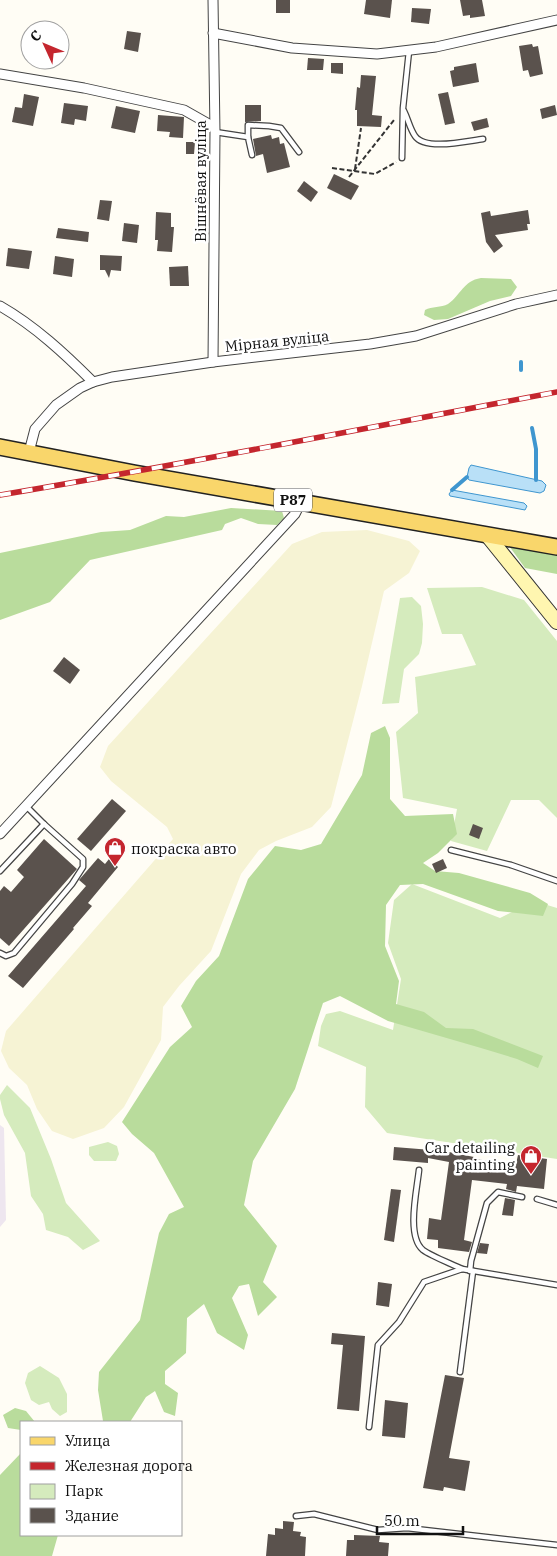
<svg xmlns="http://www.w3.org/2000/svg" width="557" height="1556" font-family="'IBM Plex Serif',serif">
<rect width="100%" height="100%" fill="#fffdf5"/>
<!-- industrial -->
<path fill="#eee6ef" d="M0 1125 4 1128 6 1220 0 1227Z"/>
<!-- farmland -->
<path fill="#f6f3d4" d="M367 530 409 541 420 551 409 573 384 591 362 686 331 807 312 827 276 841 259 850 241 874 211 951 179 986 163 1007 161 1040 124 1107 104 1128 73 1139 52 1131 37 1109 27 1085 9 1068 1 1051 6 1031 173 839 167 827 111 781 100 767 108 746 292 544 322 532Z"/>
<!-- green -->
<g fill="#d5ebbd">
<path d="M482 587 524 600 557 641V818L539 800H511L487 851 451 841 457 809 403 798 396 732 418 713 415 677 476 665 462 634H442L427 588Z"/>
<path d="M412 597 421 606 423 624 422 643 419 654 404 669 399 703 382 704 400 598Z"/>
<path d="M412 884 500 918 534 901 557 908V1159L387 1133 365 1107 366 1067 318 1046 321 1026 326 1014 340 1011 393 1030 401 979 388 943 394 900Z"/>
<path d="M7 1085 30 1108 51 1159 66 1203 100 1241 83 1250 68 1237 46 1230 43 1214 31 1196 25 1153 4 1115 0 1099V1095Z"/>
<path d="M108 1142 117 1146 119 1154 116 1161H94L89 1155V1147Z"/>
<path d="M40 1366 59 1378 67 1394V1412L60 1416 52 1409 49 1402 39 1405 31 1400 25 1383 28 1373Z"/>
</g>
<!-- forest -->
<g fill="#b9dc9c">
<path d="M481 278 511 279 517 287 511 296 490 301 448 319 434 320 424 315 425 310C432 306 441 308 448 304 461 295 463 281 481 278Z"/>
<path d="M231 508 282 511 284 518 277 525 258 524 241 518 225 524 222 530 90 560 50 602 0 620V553L101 532 130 530 166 516 184 517Z"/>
<path d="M507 543 557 551V574L525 568Z"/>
<path d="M385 726 390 738V799L405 816 453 814 457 834 438 853 423 863 435 871 459 873 530 893 548 904 543 916 498 911 423 884 400 885 386 905 385 946 399 981 396 1004 424 1012 446 1028 473 1029 543 1056 538 1068 517 1059 481 1048 388 1021 340 996 323 1003 295 1089 253 1161 244 1205 277 1246 263 1282 277 1297 258 1316 249 1284 239 1286 232 1298 248 1335 244 1350 217 1333 204 1304 187 1318 186 1353 165 1371V1384L178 1393 175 1416 164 1412 155 1391 146 1397 130 1422H102L103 1421 98 1390 99 1372 140 1320 159 1233 169 1214 184 1207 154 1153 132 1134 122 1122 170 1047 192 1027 181 1006 196 981 219 956 248 879 275 846 301 850 321 844 362 775 371 733Z"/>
<path d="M15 1408 26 1411 35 1422H21V1430L8 1428 3 1415Z"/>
<path d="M21 1453V1535H58L52 1556H0V1475Z"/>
</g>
<!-- water -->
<g fill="#b9e0f7" stroke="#3f96cf">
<path d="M471 465 542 481 546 485 544 491 540 493 469 480 467 477 469 468Z"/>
<path d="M452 490 524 503 527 506 525 510 450 496 449 494Z"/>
</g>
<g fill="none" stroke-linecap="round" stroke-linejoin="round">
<!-- stream -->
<g stroke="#3f96cf" stroke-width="4">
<path d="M521 362V370"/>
<path d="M532 428 536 449V480"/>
<path d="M452 490 467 477"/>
</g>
</g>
<!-- building -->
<g fill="#5a524d">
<rect x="276" y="0" width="14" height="13"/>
<path d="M366 0H392L390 18 364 14Z"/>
<path d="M460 0H482L485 16 470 18V15L463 16Z"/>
<path d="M412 8 431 9 429 24 411 22Z"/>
<path d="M127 31 141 33 138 52 124 49Z"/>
<path d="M532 44 533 47 538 46 543 74 530 77 528 70 523 71 519 46Z"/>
<path d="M308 58 324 59 323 70H307Z"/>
<path d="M331 63H343V74L331 73Z"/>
<path d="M476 63 479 82 453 87 450 71 454 70V67Z"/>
<path d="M361 75 376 76 372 115 382 116 381 127 357 126V110H355L357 87 360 88Z"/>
<path d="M448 92 455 123 445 125 438 94Z"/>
<path d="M24 94 39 97 33 126 12 122 15 107 22 108Z"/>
<path d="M64 103 88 106 86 121 75 119 74 125 61 123Z"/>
<path d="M245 105H261V121L245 122Z"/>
<path d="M555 105 557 115 542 119 540 109Z"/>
<path d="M116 106 140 111 135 133 111 128Z"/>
<path d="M158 115 184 117 183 138 169 137 170 132 157 131Z"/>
<path d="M487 118 489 127 474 131 471 122Z"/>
<path d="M271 135 272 139 279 137 280 144 284 143 290 167 267 173 263 154 256 156 253 139Z"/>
<path d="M186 142H195L194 154H186Z"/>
<path d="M334 174 359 186 351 200 327 188Z"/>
<path d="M304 181 318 192 311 202 297 191Z"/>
<path d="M100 200 112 201 109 221 97 219Z"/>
<path d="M528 210 530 224H527L528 230 495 235 503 246 494 253 486 242 481 213 490 211 491 216Z"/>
<path d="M156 212 171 213V227H174L172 252 157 251 158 240H155Z"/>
<path d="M124 223 139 225 137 243 122 241Z"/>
<path d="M58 228 89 232 88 242 56 238Z"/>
<path d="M8 248 32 251 29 269 6 266Z"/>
<path d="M100 255 122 256 121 271 111 270 109 278 105 270H100Z"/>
<path d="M55 256 74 259 72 277 53 274Z"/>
<path d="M188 266 189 286H170L169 267Z"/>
<path d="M64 657 80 670 70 684 53 671Z"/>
<path d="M112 799 126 811 91 851 77 839Z"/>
<path d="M473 824 483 828 479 839 469 835Z"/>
<path d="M44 839 77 869 9 946 0 938V891L4 886 11 892 24 877 17 870Z"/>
<path d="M98 858 105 864 109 859 118 867 88 903 92 906 73 928 74 929 23 988 8 976 86 886 79 880Z"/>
<path d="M443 859 447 868 436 873 432 864Z"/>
<path d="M394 1147 444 1151 474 1157V1159L516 1164 518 1155 547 1159 544 1189 517 1186 516 1192 506 1189 507 1184 472 1180 464 1240 472 1242 469 1252 438 1248V1240L427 1239 429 1218 441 1220 449 1162 428 1158V1163L393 1160Z"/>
<path d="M391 1189 401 1190 394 1242 384 1240Z"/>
<path d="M505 1198 515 1200 513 1216 502 1215Z"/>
<path d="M480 1243 489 1244 487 1254 477 1253Z"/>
<path d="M378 1282 392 1284 389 1307 376 1305Z"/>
<path d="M332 1333 365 1336 359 1411 337 1409 343 1345 331 1344Z"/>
<path d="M445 1375 464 1378 449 1458 470 1461 465 1491 444 1487 443 1491 423 1488Z"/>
<path d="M385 1400 408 1403 405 1438 382 1436Z"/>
<path d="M283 1521 294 1522 293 1531 301 1532 300 1536 306 1537 305 1556H266L268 1534 275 1535V1528L283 1529Z"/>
<path d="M354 1535 380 1536 379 1542 389 1543 388 1556H346L347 1540H354Z"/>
</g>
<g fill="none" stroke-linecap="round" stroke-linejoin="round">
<!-- lane casing -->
<g stroke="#444" stroke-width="7">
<g id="lane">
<path d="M404 111C408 119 410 129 415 136 425 151 467 141 483 139"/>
<path d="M215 132 248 137 252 155"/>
<path d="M248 137V125L269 126 281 128 299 152"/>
<path d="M402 158 403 108 409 51"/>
<path d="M451 850 511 865 557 881"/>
<path d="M0 871 44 824"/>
<path d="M0 953 6 956 14 953 72 884 83 867V859L44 824 26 806"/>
<path d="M419 1170C417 1190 406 1236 423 1250 431 1256 452 1264 462 1269"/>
<path d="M537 1199 557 1205"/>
<path d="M470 1271 471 1261 487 1203 498 1192 522 1197"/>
<path d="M460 1372 473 1271"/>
<path d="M369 1427 378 1345 399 1322 424 1282 462 1269 557 1285"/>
<path d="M296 1516 314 1514 378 1530 407 1528 557 1545"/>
</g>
</g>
<!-- street casing -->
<g stroke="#444" stroke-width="11">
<g id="street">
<path d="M213 0 215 132 213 362"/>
<path d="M213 33 292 48 377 54 436 47 557 20"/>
<path d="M0 74 84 88 184 110 214 127"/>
<path d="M0 306C35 326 65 354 93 382"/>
<path d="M29 452 35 429 56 405 80 388 93 382 112 377 213 362 370 344 416 336 516 304 557 295"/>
<path d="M0 834 295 514 301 502"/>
</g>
</g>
<!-- secondary casing -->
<g stroke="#333" stroke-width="16">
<path id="secondary" d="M487 535 557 622"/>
</g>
<!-- primary casing -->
<g stroke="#222" stroke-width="18">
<path id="primary" d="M0 447 134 473 557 547"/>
</g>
<!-- path -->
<g stroke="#333" stroke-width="2" stroke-dasharray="5 2.5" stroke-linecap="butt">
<path d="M332 168 375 174 396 162"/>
<path d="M355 169 361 128"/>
<path d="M349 177 394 120"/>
</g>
<!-- lane -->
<use href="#lane" stroke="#fff" stroke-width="4.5"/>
<!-- street -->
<use href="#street" stroke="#fff" stroke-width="9"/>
<!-- secondary -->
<use href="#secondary" stroke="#fff6b0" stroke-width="14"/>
<!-- primary -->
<use href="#primary" stroke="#f9d66b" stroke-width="15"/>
<!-- rail casing -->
<g stroke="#c4262e" stroke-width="5.5">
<path id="rail" d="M0 495C186 464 371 427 557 392"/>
</g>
<!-- rail -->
<use href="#rail" stroke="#fff" stroke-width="4" stroke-dasharray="11" stroke-linecap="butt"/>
</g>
<!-- icons -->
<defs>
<g id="shop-pin" transform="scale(1.125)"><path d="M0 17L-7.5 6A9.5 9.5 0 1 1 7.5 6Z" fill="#c4262e" stroke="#fff"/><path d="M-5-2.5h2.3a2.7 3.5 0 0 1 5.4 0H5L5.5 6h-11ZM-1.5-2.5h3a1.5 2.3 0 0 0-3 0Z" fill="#fff"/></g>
</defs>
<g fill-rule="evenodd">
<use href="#shop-pin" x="115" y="848"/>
<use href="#shop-pin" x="531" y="1156"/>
</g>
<g text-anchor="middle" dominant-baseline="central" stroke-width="5" stroke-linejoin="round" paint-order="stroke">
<!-- shield labels -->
<rect fill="#fff" stroke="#585858" stroke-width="1" x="274" y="488.5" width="38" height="23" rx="4"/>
<g font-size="14" font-weight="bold" fill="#111">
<text x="293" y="500">Р87</text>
</g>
<!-- street labels -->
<g font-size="15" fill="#111" stroke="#fff">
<text transform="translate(200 181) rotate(-90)">Вішнёвая вуліца</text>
<text transform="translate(277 341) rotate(-6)">Мірная вуліца</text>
</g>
<!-- poi labels -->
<g font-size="15" fill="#111" stroke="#fff" text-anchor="start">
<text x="131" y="848">покраска авто</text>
<text x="515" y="1147" text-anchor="end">Car detailing<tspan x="515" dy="17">painting</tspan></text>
</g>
</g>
<!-- legend -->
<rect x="20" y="1421" width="162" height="115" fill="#ffffff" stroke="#a0a0a0"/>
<rect x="30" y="1437" width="25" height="8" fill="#f9d66b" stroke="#a0a0a0"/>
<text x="65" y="1446" font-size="15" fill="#111111">Улица</text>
<rect x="30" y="1462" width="25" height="8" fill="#c4262e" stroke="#a0a0a0"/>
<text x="65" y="1471" font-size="15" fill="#111111">Железная дорога</text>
<rect x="30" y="1484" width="25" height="15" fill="#d5ebbd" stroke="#a0a0a0"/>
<text x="65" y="1496" font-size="15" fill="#111111">Парк</text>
<rect x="30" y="1508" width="25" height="15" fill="#5a524d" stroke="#a0a0a0"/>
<text x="65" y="1521" font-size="15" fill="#111111">Здание</text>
<!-- north arrow -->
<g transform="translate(45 45) rotate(314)"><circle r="24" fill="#ffffff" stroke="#a0a0a0"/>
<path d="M0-4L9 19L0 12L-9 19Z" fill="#c4262e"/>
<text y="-8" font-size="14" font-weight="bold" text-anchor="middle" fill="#111111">С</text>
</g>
<!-- scale -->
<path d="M377 1526v8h86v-8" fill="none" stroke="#111111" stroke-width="2.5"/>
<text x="384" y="1526" font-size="15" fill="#111111" stroke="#ffffff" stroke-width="4" paint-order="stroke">50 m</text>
</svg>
